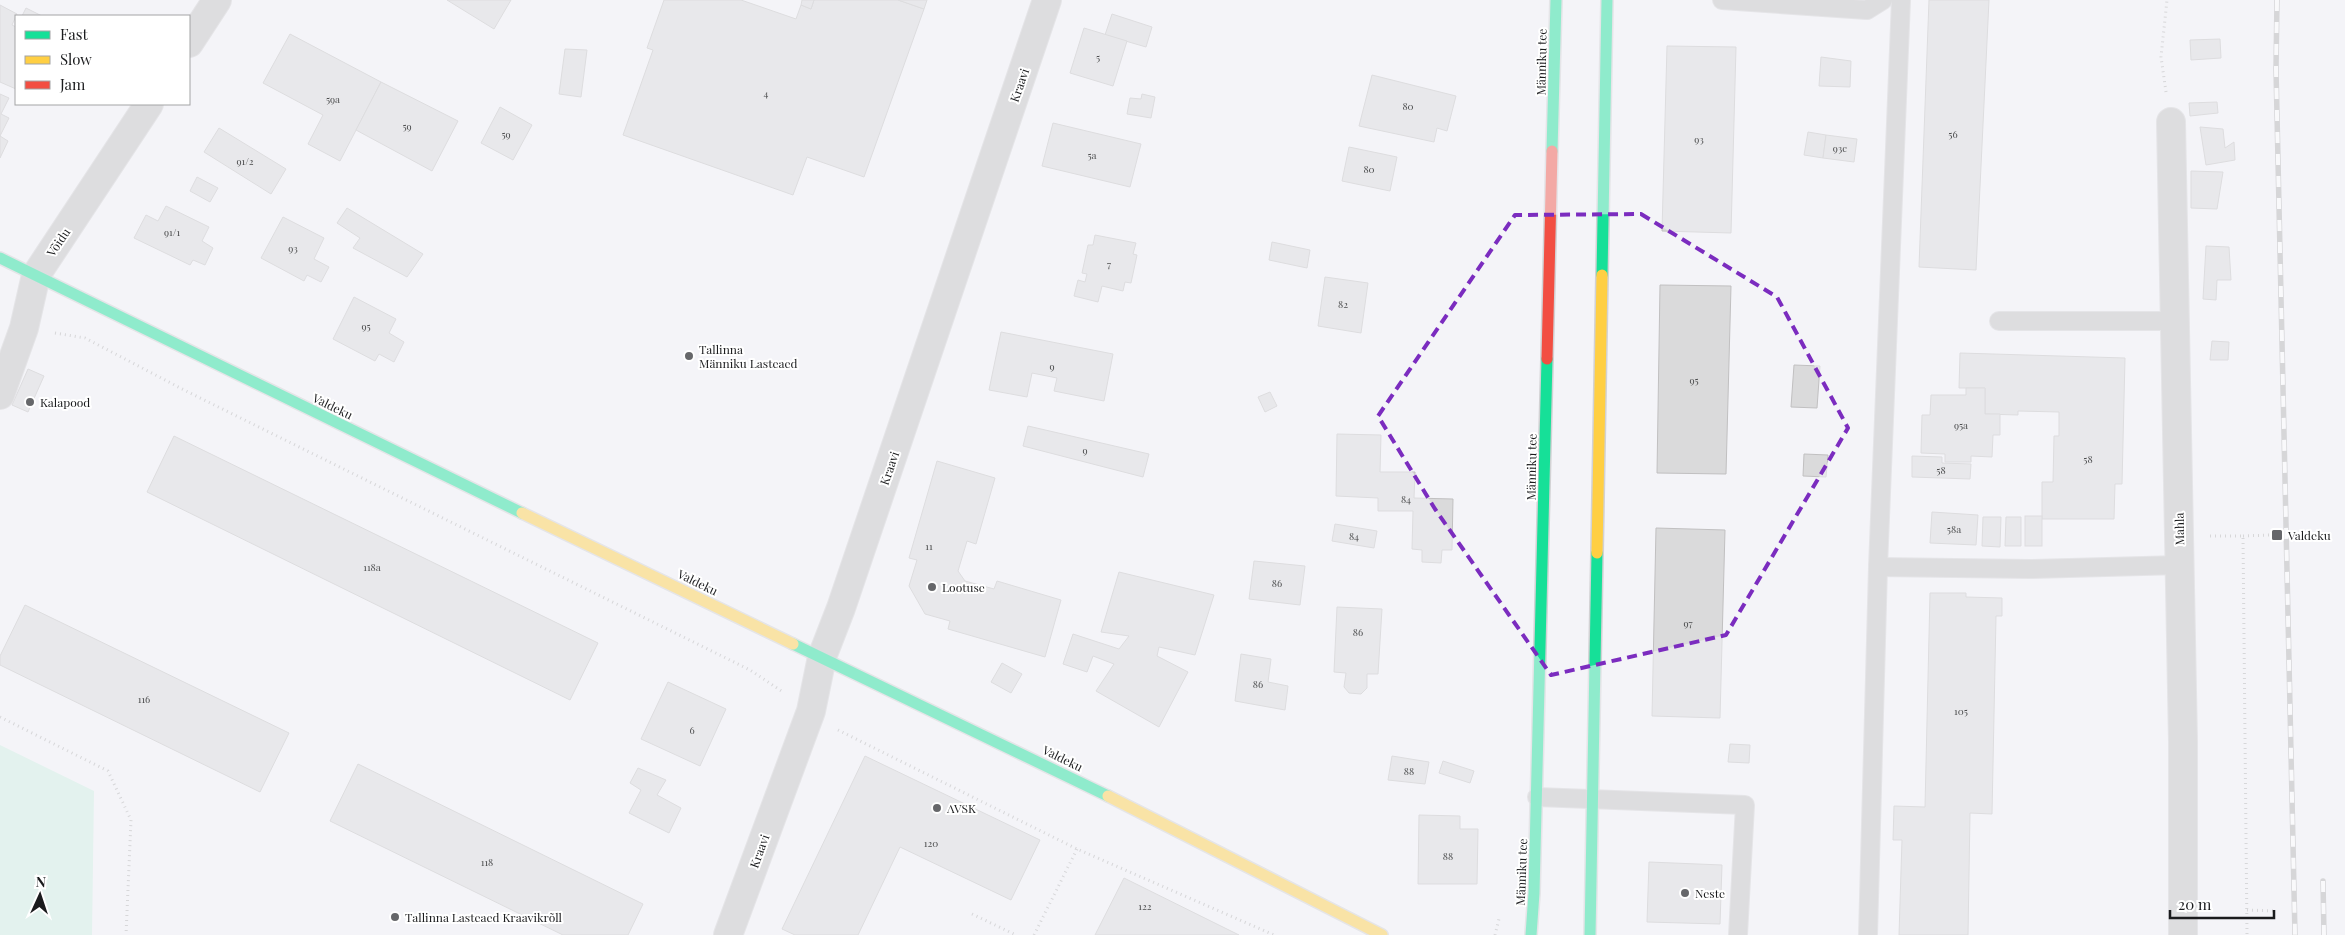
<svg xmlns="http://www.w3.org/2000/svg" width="2345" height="935" font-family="'Playfair Display',serif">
<rect width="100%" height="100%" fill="#f4f4f8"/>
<!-- green -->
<path fill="#cef0e2" d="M0 745 94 791 92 935H0Z"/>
<!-- building -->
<g fill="#dadadb" stroke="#c1c0c1">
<path d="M447 0H511L494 29Z"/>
<path d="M664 0H741L796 19 801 5 811 9 814 0H898L924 9 864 177 807 157 793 195 623 135 653 50 647 48Z"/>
<path d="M802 0H814L811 9 801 5Z"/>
<path d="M898 0H927L924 9Z"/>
<path d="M1929 0H1989L1976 270 1919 267Z"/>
<path d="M0 5 17 14 12 25 16 27V89L0 82Z"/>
<path d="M26 8 42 16H22Z"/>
<path d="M1112 14 1152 27 1146 47 1105 35Z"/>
<path d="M1084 28 1127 41 1113 86 1070 73Z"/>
<path d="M290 34 381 82 340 161 308 144 323 115 263 83Z"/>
<path d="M2220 39 2221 58 2191 60 2190 40Z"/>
<path d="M1667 46 1736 47 1731 233 1662 231Z"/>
<path d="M565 49 587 50 581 97 559 94Z"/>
<path d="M1821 57 1851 61 1850 87 1819 86Z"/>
<path d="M1372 75 1456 96 1447 131 1437 128 1434 142 1359 126Z"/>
<path d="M381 82 458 121 432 171 356 130Z"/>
<path d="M0 94 9 98 1 114 9 118 0 136Z"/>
<path d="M1142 94 1155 97 1151 118 1127 114 1130 98 1141 99Z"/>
<path d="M2217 102 2218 113 2190 116 2189 103Z"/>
<path d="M500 107 532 125 513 160 481 143Z"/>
<path d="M1053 123 1141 144 1130 187 1042 166Z"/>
<path d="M2200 127 2223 129 2225 148 2234 142 2235 160 2206 165Z"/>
<path d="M219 128 286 169 271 194 204 152Z"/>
<path d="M1808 132 1826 135 1823 158 1804 155Z"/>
<path d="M1826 135 1857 139 1854 162 1823 158Z"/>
<path d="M0 136 8 141 0 158Z"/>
<path d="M1349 147 1397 157 1390 191 1342 181Z"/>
<path d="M2191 171 2223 172 2217 209 2191 208Z"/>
<path d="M197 177 218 188 210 202 190 191Z"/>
<path d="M166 206 209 227 202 241 213 248 205 265 193 260 190 265 134 238 146 215 158 221Z"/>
<path d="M347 208 423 254 407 277 353 248 360 238 337 223Z"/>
<path d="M283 217 324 238 314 259 329 267 321 282 307 275 304 281 261 258Z"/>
<path d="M1095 235 1136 243 1133 254 1137 255 1131 283 1125 282 1123 291 1102 286 1098 302 1074 296 1078 280 1085 282 1087 274 1082 273 1088 245H1093Z"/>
<path d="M1272 242 1310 250 1307 268 1269 260Z"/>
<path d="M2206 246 2229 247 2231 280H2217L2216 300 2203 299Z"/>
<path d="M1325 277 1368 283 1361 333 1318 326Z"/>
<path d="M1660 285 1731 286 1726 474 1657 473Z"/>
<path d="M354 297 396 319 389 333 404 342 394 362 379 354 375 361 333 339Z"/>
<path d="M1001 332 1113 354 1104 401 1054 391 1057 378 1032 373 1027 397 989 390Z"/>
<path d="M2212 341 2229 342 2228 360H2210Z"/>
<path d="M1960 353 2125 358 2122 484H2115L2114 519H2042V482H2053L2054 436H2059V412L2018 411V415L1985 414V388H1959Z"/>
<path d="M1794 365 1820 366 1817 408 1791 407Z"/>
<path d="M28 369 44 376 28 412 12 405Z"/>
<path d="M1966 388H1985V414H2000V435H1993L1992 457 1971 456V462H1945V454L1921 453 1922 415H1930L1931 395H1966Z"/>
<path d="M1270 392 1277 406 1265 412 1258 397Z"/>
<path d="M1028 426 1149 454 1143 477 1023 446Z"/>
<path d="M1337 434 1381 435 1380 472H1415L1414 498 1453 499 1452 550H1442L1441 563 1422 562V550L1412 549 1413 511H1378V498L1336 496Z"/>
<path d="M174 436 598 643 570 700 147 492Z"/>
<path d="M1804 454 1828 455 1826 477 1803 476Z"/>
<path d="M1912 456 1942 457V463L1971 464 1970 479 1912 477Z"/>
<path d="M937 461 995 478 976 544 967 541 958 571 965 581 994 589 997 581 1061 600 1045 657 948 629 950 621 925 614 909 586 917 560 909 558Z"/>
<path d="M1932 512 1978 515 1976 545 1930 543Z"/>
<rect x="2025" y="516" width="17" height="30"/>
<path d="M1983 517H2001L2000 547 1982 546Z"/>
<path d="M2006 517H2021V546H2005Z"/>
<path d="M1335 524 1377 531 1374 548 1332 541Z"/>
<path d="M1656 528 1725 530 1720 718 1652 716Z"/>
<path d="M1254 561 1305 566 1300 605 1249 599Z"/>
<path d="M1119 572 1214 595 1195 655 1159 647 1157 656 1188 672 1159 727 1096 691 1114 664 1093 656 1087 672 1063 664 1073 634 1119 649 1129 636 1101 632Z"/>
<path d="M1930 593H1966V597L2002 598V616H1996L1992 814 1970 813 1968 935H1899L1902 840H1893L1894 806 1925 807Z"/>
<path d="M25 605 289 733 260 792 0 665V656Z"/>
<path d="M1337 607 1382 609 1378 674H1367V688L1361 694 1349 693 1344 687 1346 673 1334 672Z"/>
<path d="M1241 654 1271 659 1268 682 1288 686 1285 710 1235 701Z"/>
<path d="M1002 663 1022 674 1011 693 991 682Z"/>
<path d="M668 682 726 709 700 766 641 739Z"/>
<path d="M1730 744 1750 745 1749 763 1728 762Z"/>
<path d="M865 756 1040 840 1011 900 900 847 858 935H795L782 929Z"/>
<path d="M1392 756 1429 762 1425 784 1388 780Z"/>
<path d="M1443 761 1474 771 1470 783 1439 773Z"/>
<path d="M358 764 643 904 628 935H563L330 821Z"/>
<path d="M638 768 666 780 657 795 681 808 669 833 629 813 641 790 630 783Z"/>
<path d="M1419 815 1460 816V829H1478L1477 884H1418Z"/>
<path d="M1649 862 1722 865 1720 924 1647 922Z"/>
<path d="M1124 878 1239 935H1095Z"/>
</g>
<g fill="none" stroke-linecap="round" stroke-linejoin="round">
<!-- lane casing -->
<g stroke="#d2d2d4" stroke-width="20">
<g id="lane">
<path d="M1722 0 1867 10 1883 0"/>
<path d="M1999 321H2176"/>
<path d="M1878 567 2031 569 2180 565"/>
<path d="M1537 797 1745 805 1738 935"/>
<path d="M1868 935 1878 567 1901 0"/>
</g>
</g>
<!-- street casing -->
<g stroke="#d2d2d4" stroke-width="30">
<g id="street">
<path d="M189 43 217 0"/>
<path d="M2171 122 2183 742V935"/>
<path d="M0 395 24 328 36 275 149 104"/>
<path d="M728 935 811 711 822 657 841 608 1047 0"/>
</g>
</g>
<!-- fast casing -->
<g stroke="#d2d2d4" stroke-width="14">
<g id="fast">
<path d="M1552 151 1556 0"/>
<path d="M0 258 522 513"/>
<path d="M1602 275 1607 0"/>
<path d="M793 644 1108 796"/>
<path d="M1531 935 1534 893 1547 359"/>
<path d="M1590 935 1597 553"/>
</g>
</g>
<!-- slow casing -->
<g stroke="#d2d2d4" stroke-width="14">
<g id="slow">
<path d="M522 513 793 644"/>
<path d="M1597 553 1602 275"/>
<path d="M1108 796 1382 935"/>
</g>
</g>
<!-- jam casing -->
<g stroke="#d2d2d4" stroke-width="14">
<path id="jam" d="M1547 359 1552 151"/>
</g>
<!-- path -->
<g stroke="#b3b3b4" stroke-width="3" stroke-dasharray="1 4" stroke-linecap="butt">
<path d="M2166 92 2161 57 2167 0"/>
<path d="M55 333 85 338 186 391 750 670 783 692"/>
<path d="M2210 536H2243L2247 935"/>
<path d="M2243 536 2269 535"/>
<path d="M0 717 108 771 131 820 126 935"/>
<path d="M838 730 1077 849 1274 935"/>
<path d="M2247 910 2276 911"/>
<path d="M972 914 1016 935"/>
<path d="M1034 935 1077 849"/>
<path d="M1495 935 1499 919"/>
</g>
<!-- lane -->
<use href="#lane" stroke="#c2c0c1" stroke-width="18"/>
<!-- street -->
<use href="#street" stroke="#c2c0c1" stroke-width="28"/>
<!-- fast -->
<use href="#fast" stroke="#16e098" stroke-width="11"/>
<!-- slow -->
<use href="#slow" stroke="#ffcf43" stroke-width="11"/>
<!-- jam -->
<use href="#jam" stroke="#f24e42" stroke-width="11"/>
<!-- rail casing -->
<g stroke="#b1b1b2" stroke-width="5.5">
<g id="rail">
<path d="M2277 0 2276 69 2295 935"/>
<path d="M2323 881 2324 935"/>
</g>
</g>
<!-- rail -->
<use href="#rail" stroke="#fff" stroke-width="4" stroke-dasharray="11" stroke-linecap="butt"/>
</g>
<!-- marked area -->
<path d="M0 0H2345V935H0ZM1641 214 1777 297 1848 428 1726 635 1551 675 1435 509 1378 416 1515 215Z" fill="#f4f4f8" fill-opacity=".55" fill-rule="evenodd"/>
<path fill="none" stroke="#7b2cbf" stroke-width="4" stroke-dasharray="10 6" stroke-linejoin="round" d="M1641 214 1777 297 1848 428 1726 635 1551 675 1435 509 1378 416 1515 215Z"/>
<!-- markers -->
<g fill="#66676a" stroke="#fff" stroke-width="2">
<circle cx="689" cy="356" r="5"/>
<circle cx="30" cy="402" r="5"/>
<rect x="2271" y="529" width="12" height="12" rx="2.5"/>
<circle cx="932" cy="587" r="5"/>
<circle cx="937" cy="808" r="5"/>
<circle cx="1685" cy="893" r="5"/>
<circle cx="395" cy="917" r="5"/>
</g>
<g text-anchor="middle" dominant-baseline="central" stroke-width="4" stroke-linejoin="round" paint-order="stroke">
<!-- number labels -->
<g font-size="10" fill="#4c4d4e">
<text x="1098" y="57">5</text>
<text x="766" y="93">4</text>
<text x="333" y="99">59a</text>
<text x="1408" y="106">80</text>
<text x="407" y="126">59</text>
<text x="506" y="134">59</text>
<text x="1953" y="134">56</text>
<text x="1699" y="139">93</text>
<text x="1840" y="148">93c</text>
<text x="1092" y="155">5a</text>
<text x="245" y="161">91/2</text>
<text x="1369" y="169">80</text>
<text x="172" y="232">91/1</text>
<text x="293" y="248">93</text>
<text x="1109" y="264">7</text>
<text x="1343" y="304">82</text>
<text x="366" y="326">95</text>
<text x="1052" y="366">9</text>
<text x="1694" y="380">95</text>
<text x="1961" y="425">95a</text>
<text x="1085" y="450">9</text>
<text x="2088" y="459">58</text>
<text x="1941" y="470">58</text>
<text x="1406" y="499">84</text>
<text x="1954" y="529">58a</text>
<text x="1354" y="536">84</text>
<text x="929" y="546">11</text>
<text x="372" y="567">118a</text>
<text x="1277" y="583">86</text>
<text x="1688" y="623">97</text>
<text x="1358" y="632">86</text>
<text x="1258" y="684">86</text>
<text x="144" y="699">116</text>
<text x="1961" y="711">105</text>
<text x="692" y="730">6</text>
<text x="1409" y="771">88</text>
<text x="931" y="843">120</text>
<text x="1448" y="856">88</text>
<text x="487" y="862">118</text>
<text x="1145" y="906">122</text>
</g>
<!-- street labels -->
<g font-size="12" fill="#1a1b1d" stroke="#fff">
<text transform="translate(1541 62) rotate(-89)">Männiku tee</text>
<text transform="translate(1019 85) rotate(-71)">Kraavi</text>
<text transform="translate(58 242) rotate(-56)">Võidu</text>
<text transform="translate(333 406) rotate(26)">Valdeku</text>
<text transform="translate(1531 467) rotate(-89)">Männiku tee</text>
<text transform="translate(889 468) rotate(-71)">Kraavi</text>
<text transform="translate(2179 529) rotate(-91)">Mahla</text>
<text transform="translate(698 582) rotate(26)">Valdeku</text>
<text transform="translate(1063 758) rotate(26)">Valdeku</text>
<text transform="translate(759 851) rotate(-70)">Kraavi</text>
<text transform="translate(1521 872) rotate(-88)">Männiku tee</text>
</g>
<!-- poi labels -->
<g font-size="12" fill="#1a1b1d" stroke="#fff" text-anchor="start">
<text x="699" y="349">Tallinna<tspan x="699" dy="14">Männiku Lasteaed</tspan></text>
<text x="40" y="402">Kalapood</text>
<text x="2288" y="535">Valdeku</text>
<text x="942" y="587">Lootuse</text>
<text x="947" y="808">AVSK</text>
<text x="1695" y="893">Neste</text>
<text x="405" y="917">Tallinna Lasteaed Kraavikrõll</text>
</g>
</g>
<!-- legend -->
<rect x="15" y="15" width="175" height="90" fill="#ffffff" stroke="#a3a4a5"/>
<rect x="25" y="31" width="25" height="8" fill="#16e098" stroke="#a3a4a5"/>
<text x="60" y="40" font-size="15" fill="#1a1b1d">Fast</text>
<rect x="25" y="56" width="25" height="8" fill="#ffcf43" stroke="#a3a4a5"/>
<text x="60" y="65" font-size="15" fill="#1a1b1d">Slow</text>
<rect x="25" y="81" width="25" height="8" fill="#f24e42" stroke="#a3a4a5"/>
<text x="60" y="90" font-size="15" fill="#1a1b1d">Jam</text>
<!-- north arrow -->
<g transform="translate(40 895) rotate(3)" stroke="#ffffff" stroke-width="4" paint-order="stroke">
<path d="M0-4L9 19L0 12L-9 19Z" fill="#1a1b1d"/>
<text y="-8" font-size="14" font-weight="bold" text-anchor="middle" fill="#1a1b1d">N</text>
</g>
<!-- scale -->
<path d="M2170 910v8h104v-8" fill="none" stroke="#1a1b1d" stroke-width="2.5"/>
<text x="2178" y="910" font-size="15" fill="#1a1b1d" stroke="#ffffff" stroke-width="4" paint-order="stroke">20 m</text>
</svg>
